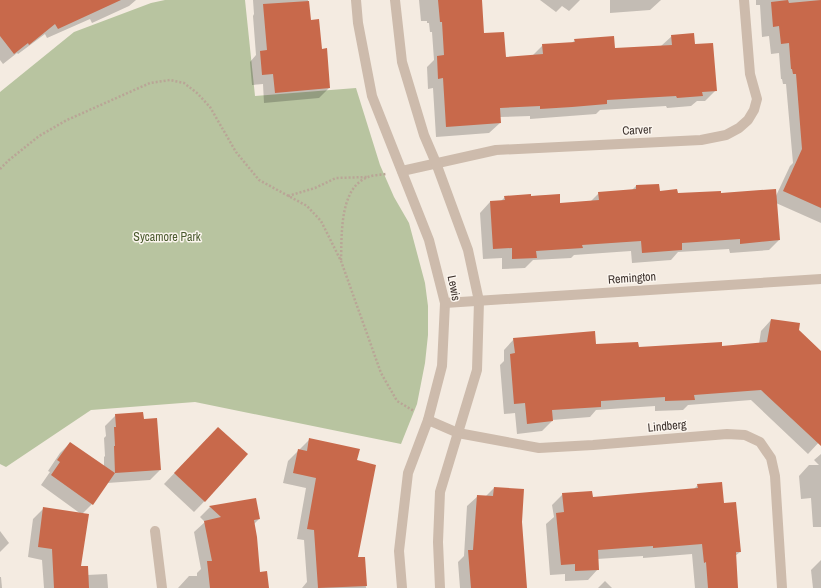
<svg xmlns="http://www.w3.org/2000/svg" width="821" height="588" font-family="'Archivo Narrow',sans-serif">
<rect width="100%" height="100%" fill="#f4ebe1"/>
<!-- green -->
<path fill="#b8c4a0" d="M165 0H245L255 96 356 88 380 165 394 197 409 223 425 283 428 306V335L425 363 417 404 401 444 195 402 91 410 6 467 0 464V92L74 32 151 3Z"/>
<!-- shadow -->
<g fill="#0003">
<path d="M0 0H136L129 6 92 23 90 19 47 38 45 34 18 54 17 53 3 64 0 60Z"/>
<path d="M253 0H308L310 21 321 50 329 88 319 98 264 103 263 84 252 85 250 62 256 55 253 16 254 14Z"/>
<path d="M419 0H481L483 34 505 58 532 56 543 45 572 43 575 40 614 49 661 46 672 36 694 45 716 90 705 101H697L691 106 667 108 666 106 600 110 596 114 530 119V116L499 117 500 123 489 133 436 137 433 88 428 89 427 67 434 60 432 32H430L429 23H427V21H421Z"/>
<path d="M540 0H580L569 11 562 6 556 12Z"/>
<path d="M610 0H663H661L650 10 610 13Z"/>
<path d="M756 0H821V223L776 203 779 240 769 250 730 253 729 249 678 252 671 260 632 263 631 251 574 255 571 258 533 260 525 268 502 269V258L483 259 480 213 490 202H500L505 197 559 195V204L590 202 599 193 632 190 636 186 659 192 677 194H720L775 198 790 166 793 163 786 84H783L782 79H781L779 53 771 54 769 36 762 37 760 5H756Z"/>
<path d="M771 320 798 330 821 352V440L808 454 751 400 688 405 683 410 655 411V406L596 410 590 417 552 420V421L542 431 517 434 515 413 504 414 500 365 504 361V350L514 339 638 348 721 347 759 344 761 331Z"/>
<path d="M116 415 143 420 160 470 150 480 107 483 92 504 82 514 80 567 87 575 107 574 108 588H44L42 560 28 557 33 519 44 508 81 514 41 485 50 472 48 471 60 453 70 443 104 467V457L105 456 104 438 106 436 105 426Z"/>
<path d="M207 439 246 455 223 482 194 512 164 484Z"/>
<path d="M310 439 356 461 357 558H364L366 588H302L307 582 304 540 297 539 306 488 283 483 288 461Z"/>
<path d="M821 454V527H813L811 498 801 499 799 476 809 465H819L814 460Z"/>
<path d="M698 485 723 504 740 552 735 556 737 588H695L692 554 643 558V556L597 559 598 569 588 580 565 581V574L550 575 546 524 554 517 552 505 563 494 592 498 693 490Z"/>
<path d="M494 488 521 522 526 588H460L458 562 464 556 467 506 478 496H486Z"/>
<path d="M255 499 259 519 253 525 259 573 268 588H178L189 576H197V573L201 569 194 532 205 522 200 517 210 507Z"/>
<path d="M0 531 9 543 0 552Z"/>
<path d="M821 560V588H813L811 570Z"/>
<path d="M0 577H1L2 588H0Z"/>
<path d="M605 581 612 588H598Z"/>
</g>
<!-- building -->
<g fill="#c8694b">
<path d="M0 0H121L58 29 55 24 29 45 28 43 14 54 0 36Z"/>
<path d="M438 0H482L484 33 504 32 506 57 543 54 542 44 575 42 574 39 614 36 615 48 672 45 671 35 694 33 695 44 713 43 717 91 702 92 703 96 677 98 676 96 607 100V104L572 107 540 109V106L500 108 501 123 446 127 443 78 438 79 437 56 444 55 442 22H440Z"/>
<path d="M788 0 789 3 821 0V208L783 191 802 149 796 74H793L792 69H791L789 43 781 44 779 26 773 27 771 2Z"/>
<path d="M309 1 311 20 319 19 322 49 327 48 330 88 275 93 273 74 262 75 260 51 267 50 263 4Z"/>
<path d="M659 184 660 191 677 189 678 193 721 191V193L776 189 780 240 740 244V239L682 243V250L642 253 641 241 582 245 583 248 536 251 537 258 512 259V248L493 249 490 201 505 200 504 196 531 194V196L560 194V203L599 200 598 192 636 189V185Z"/>
<path d="M771 319 800 323 799 330 821 351V446L761 390 694 395 695 400 665 401V397L601 401V407L552 410 553 421 527 424 525 403 514 404 510 354 515 353 513 338 595 331 596 344 638 342 639 347 722 342V346L767 342Z"/>
<path d="M143 412 144 419 157 418 161 470 115 473 93 505 51 475 60 462 57 460 70 442 115 473 114 446H115L114 427H116L115 414Z"/>
<path d="M218 427 248 454 205 502 174 473Z"/>
<path d="M309 438 360 449 357 460 376 465 358 557H365L367 586 318 588 314 530 307 529 316 478 293 473 298 449 307 451Z"/>
<path d="M722 482 724 503 736 502 741 552H736L738 588H708L706 562 704 563 702 544 653 548V546L598 550 599 570 575 571V564L561 565 556 513 564 512 562 493 592 491 593 497 650 492 698 488 697 484Z"/>
<path d="M494 487 524 489 522 522 527 588H471L468 550H473L477 495 493 496Z"/>
<path d="M256 498 260 519 254 520 257 537 260 572 267 571 269 588H210L207 561H212L204 521 221 517 209 506Z"/>
<path d="M43 507 89 514 81 566H88L89 588H54L52 549 38 547Z"/>
</g>
<g fill="none" stroke-linecap="round" stroke-linejoin="round">
<!-- path -->
<g stroke="#b9a596" stroke-width="2.5" stroke-dasharray="2 2" stroke-linecap="butt">
<path d="M0 169 9 160 39 136 67 120 150 83 170 80 184 83 197 93 210 107 236 152 259 180 307 206 321 221 341 261 381 373 397 401 414 411"/>
<path d="M288 196 315 188 336 178 367 177"/>
<path d="M341 260C342 235 339 188 368 177 373 175 380 175 386 174"/>
</g>
<!-- minor -->
<g stroke="#cdbbac" stroke-width="10">
<path d="M402 171 496 150 701 140 726 135 739 128 748 120 754 110 757 99 750 74 744 0"/>
<path d="M428 420 458 433 539 448 593 445 727 434 745 435 760 442 771 458 775 476 782 588"/>
<path d="M155 531 162 588"/>
</g>
<!-- tertiary -->
<g stroke="#cdbbac" stroke-width="10">
<path d="M356 0 358 23 372 96 429 240 445 303 442 366 428 420 408 473 399 551 402 588"/>
<path d="M395 0 402 62 424 135 436 163 468 250 479 301 477 370 440 492 438 542 440 588"/>
<path d="M445 303 821 279"/>
</g>
</g>
<g text-anchor="middle" dominant-baseline="central" stroke-width="3" stroke-linejoin="round" paint-order="stroke">
<!-- street labels -->
<g font-size="12" fill="#3b302b" stroke="#fbf5ee">
<text transform="translate(637 130) rotate(-3)">Carver</text>
<text transform="translate(632 278) rotate(-4)">Remington</text>
<text transform="translate(454 288) rotate(79)">Lewis</text>
<text transform="translate(667 426) rotate(-5)">Lindberg</text>
</g>
<!-- park labels -->
<g font-size="12" fill="#4a5a2e" stroke="#fbf5ee">
<text x="167" y="237">Sycamore Park</text>
</g>
</g>
</svg>
